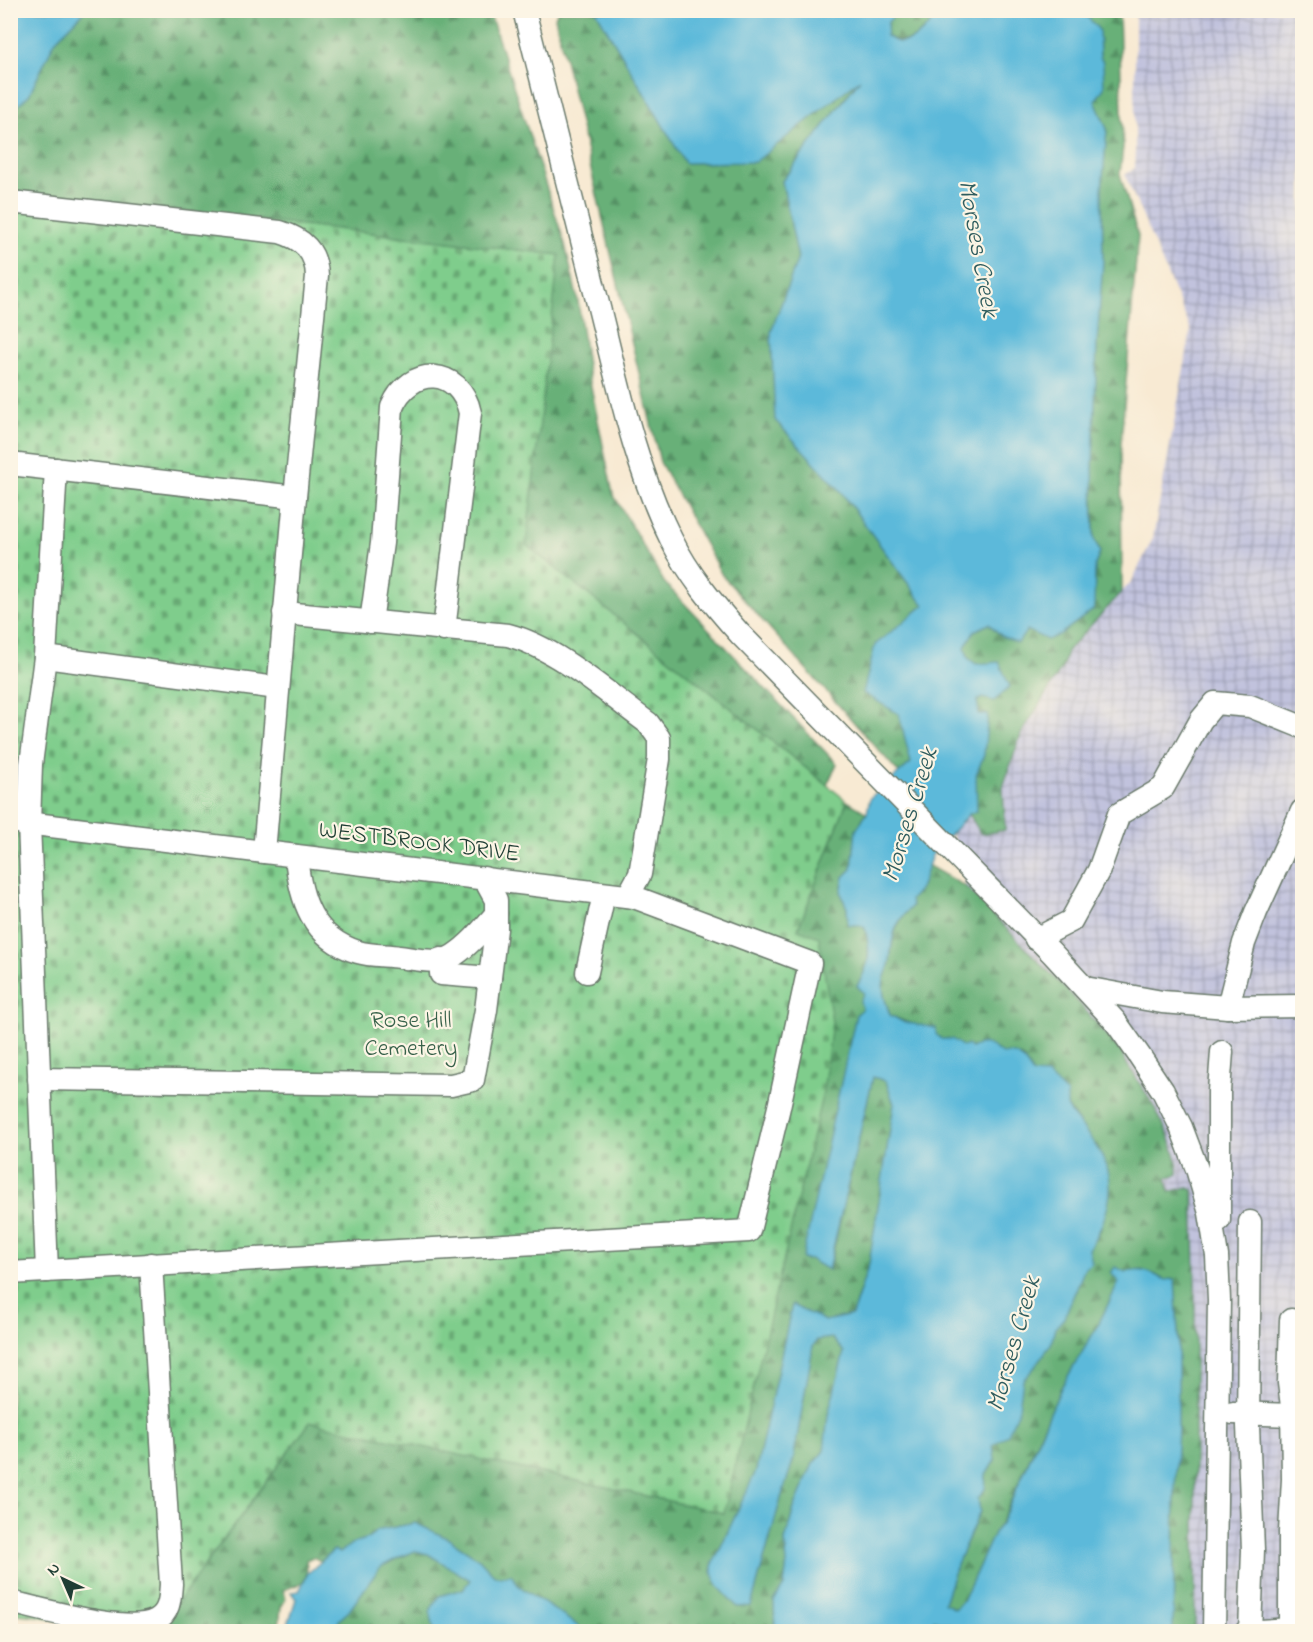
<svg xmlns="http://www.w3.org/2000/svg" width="1313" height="1642" font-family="'Indie Flower',sans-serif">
<defs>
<pattern id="industrial-grid" width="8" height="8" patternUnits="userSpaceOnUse" patternTransform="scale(1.5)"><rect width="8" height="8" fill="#c1c2dd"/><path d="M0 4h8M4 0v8" fill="none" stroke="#9c9fb4"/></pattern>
<pattern id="forest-firs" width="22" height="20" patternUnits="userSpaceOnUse" patternTransform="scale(1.5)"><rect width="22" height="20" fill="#67b078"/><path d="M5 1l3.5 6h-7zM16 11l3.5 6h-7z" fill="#549063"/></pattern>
<pattern id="cemetery-stones" width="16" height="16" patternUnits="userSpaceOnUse" patternTransform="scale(1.5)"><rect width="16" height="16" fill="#7fcd8c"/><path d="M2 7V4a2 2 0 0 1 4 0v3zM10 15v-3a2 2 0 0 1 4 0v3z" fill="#67a873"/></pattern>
</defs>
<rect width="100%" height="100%" fill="#fcf5e5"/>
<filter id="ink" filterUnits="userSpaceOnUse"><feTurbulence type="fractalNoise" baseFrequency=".0167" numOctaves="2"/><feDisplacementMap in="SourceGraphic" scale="12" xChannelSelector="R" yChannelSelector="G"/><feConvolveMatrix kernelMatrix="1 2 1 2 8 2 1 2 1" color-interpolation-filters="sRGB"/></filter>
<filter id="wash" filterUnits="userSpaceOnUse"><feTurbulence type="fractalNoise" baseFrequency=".008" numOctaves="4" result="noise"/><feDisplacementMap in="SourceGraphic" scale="24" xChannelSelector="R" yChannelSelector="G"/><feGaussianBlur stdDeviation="1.35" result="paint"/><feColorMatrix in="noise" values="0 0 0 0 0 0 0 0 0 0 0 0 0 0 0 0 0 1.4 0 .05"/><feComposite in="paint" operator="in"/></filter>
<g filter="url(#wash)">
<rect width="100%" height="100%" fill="#f8ead3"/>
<!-- industrial -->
<path fill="url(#industrial-grid)" d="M1135 11H1302V1631H1195V1273L1193 1190 1187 1187 1170 1192 1166 1178 1172 1146 1157 1113 1139 1082 1124 1061 1121 1053 1079 1003 966 887 952 833 969 814 981 834 1005 830 1003 787 1021 734 1062 666 1067 651 1132 581 1153 538 1191 330 1125 175 1135 168Z"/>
<!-- forest -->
<g fill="url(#forest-firs)" stroke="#437656" stroke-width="1.5">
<path d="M85 11H489L565 244 578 301 588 372 613 494 664 582 837 764 827 785 526 545 558 255 11 191 10 112 29 95 55 41Z"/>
<path d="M558 11H596L685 163 755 162 862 76 782 181 798 258 771 332 775 420 839 489 924 605 875 645 900 714 911 763 899 773 722 575 660 462 555 17Z"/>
<path d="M899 11H941C925 29 912 51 886 36L888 22Z"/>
<path d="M1082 11H1119L1123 147 1120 174 1138 236 1121 443 1122 592 1067 651 1063 666 1021 734 1003 787 1005 830 981 834 969 814 976 787V775L984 754 987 714H979L977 701 982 698 976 664 968 658 965 647 974 631 989 624 1003 637 1027 630 1059 635 1094 609 1095 565 1100 552 1094 540 1093 462 1097 343 1103 261 1102 190 1107 129 1095 101 1100 58 1099 30Z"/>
<path d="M847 801 867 813 856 830 852 869 844 877 841 893 847 908 848 925H860L865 928C871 950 870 966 857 986L864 993 862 1009 856 1015 803 1259 811 1260 829 1270 873 1077 886 1081 894 1104 869 1264 852 1315 825 1321 792 1305 756 1471 712 1566C711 1584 727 1594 737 1607L751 1606 781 1498 793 1461 813 1346 816 1340 832 1338 844 1352 828 1415 824 1451 813 1464 794 1508 785 1541 787 1563 784 1586 774 1601 775 1631H586L536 1598 518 1585 511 1574 500 1577 494 1575 479 1559 447 1538 415 1523 376 1531 369 1538 351 1544 340 1553 334 1550 321 1561 313 1557 306 1560C310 1582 302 1584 283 1590L286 1599 281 1607 279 1626 265 1632H156L310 1422 724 1513 798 929Z"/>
<path d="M927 865 966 887 1079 1003 1122 1053C1124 1064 1133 1071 1138 1081 1153 1104 1179 1147 1178 1174L1166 1178 1170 1192 1187 1187 1193 1190 1195 1273V1631H1173L1175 1489 1178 1425V1334L1175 1279 1164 1280 1156 1275 1139 1269 1126 1272H1111L1119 1282 1096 1329 1062 1386 1001 1522 995 1531 965 1597 955 1609 944 1603 957 1564 980 1512 978 1499 985 1489 986 1475 995 1460 993 1445 1019 1408 1023 1380 1034 1368 1051 1344 1055 1328 1064 1318 1085 1267 1089 1249 1101 1229 1109 1188 1107 1166 1096 1147 1067 1106 1033 1074 1022 1057 1002 1054 996 1049 962 1046 952 1039H941C928 1026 906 1024 890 1015 886 1003 881 992 884 979 886 973 889 967 890 961 893 937 894 924 912 906L909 900 920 889Z"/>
<path d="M415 1551 428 1554 471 1580 463 1589 439 1596 434 1630 436 1631 333 1632 340 1619 349 1611 380 1567Z"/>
<path d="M933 1619 951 1624 949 1631 929 1632Z"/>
</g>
<!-- cemetery -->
<path fill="url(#cemetery-stones)" stroke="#4f8560" stroke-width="1.5" d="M11 191 559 255 526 545 847 801 798 929 819 937 832 1022 823 1092 724 1513 310 1422 156 1631 11 1613Z"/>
<!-- water -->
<g fill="#5cb9da" stroke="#3e7b87" stroke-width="1.5">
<path d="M11 10 85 11 55 41 29 95 11 112Z"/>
<path d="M596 11H899L888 22 886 36C890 38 895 42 899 42 917 44 931 22 941 11H1082L1099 30 1100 57 1103 62 1104 88 1095 101 1107 129 1102 190 1103 261 1097 343 1093 462 1094 539 1100 552 1095 565 1094 609 1059 635 1047 640 1027 630 1018 643 1003 637 989 624 974 631 965 647 968 658 976 664 999 662 1010 687 994 701 982 698 977 701 979 714H988L984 755 976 775 977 811 969 814 932 855 920 889 910 900 912 906C894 923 892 936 890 961 889 967 886 973 884 979 881 992 886 1003 890 1015L903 1022 936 1028V1034L941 1039H952L962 1046 967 1045 971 1048C987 1040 989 1044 1002 1054 1019 1050 1025 1062 1033 1074L1047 1075 1067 1094V1106L1072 1115C1084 1129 1099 1147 1106 1165 1117 1193 1103 1226 1089 1249L1092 1263 1085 1268 1064 1318 1055 1328 1051 1344 1034 1368 1023 1380 1019 1408 1008 1434 993 1445 995 1460 986 1475 985 1489 978 1499 980 1511 957 1564 944 1603 955 1609 965 1597 995 1531 1002 1522 1062 1386 1096 1329 1119 1282 1111 1273 1115 1267 1126 1272C1141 1268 1151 1272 1164 1280L1175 1279 1178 1334V1425L1175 1489 1173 1631H949L951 1624 934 1620 929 1631H775L774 1601 784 1586 787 1563 785 1541 794 1508 813 1464 824 1451 828 1415 844 1352 832 1338 817 1340 813 1346 793 1461 781 1498 751 1606 737 1607C727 1594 711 1584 712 1566L756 1471 792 1305 825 1321 852 1315 869 1264 894 1104 886 1081 873 1077 828 1270 811 1260 802 1259 856 1015 862 1009 860 1001 864 993 857 986C870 965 871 951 865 928L860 925H848L847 908 841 893 844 877 852 869 856 830 867 813 870 798 911 763 899 714 863 693 875 645 924 605 839 489 775 420 771 332 798 258 782 181 860 79 755 162 685 163Z"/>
<path d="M415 1523 447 1538 479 1559 494 1575 500 1577 511 1574 518 1585 536 1598 586 1631H436L434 1630 430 1611 439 1596 463 1589 470 1580 428 1554 415 1551 400 1557 380 1567 349 1611 340 1619 333 1631H286L296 1599 291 1592 299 1591 308 1573 334 1550 340 1553 351 1544 369 1538 376 1531Z"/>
</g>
</g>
<g filter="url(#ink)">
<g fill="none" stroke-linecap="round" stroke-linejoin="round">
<!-- minor casing -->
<g stroke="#6b7a6c" stroke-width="25">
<g id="minor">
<path d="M524 10C547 103 571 195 594 288 616 372 632 461 671 539 689 575 714 605 740 634L1052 953 1115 1021 1139 1055 1163 1091 1181 1127 1197 1169 1210 1213 1217 1256 1219 1300 1214 1632"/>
<path d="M10 202 280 232C303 239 316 251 317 276L295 497 264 852"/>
<path d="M10 464 295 497"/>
<path d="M284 613 508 635C556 647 607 693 648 723L659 738V759L640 874 628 896"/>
<path d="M371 622 382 543 392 407C410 365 460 366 470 413L444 630"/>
<path d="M45 657 277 688"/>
<path d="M10 821 634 897 810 963 779 1107 749 1231 10 1273"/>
<path d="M296 856C300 899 312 938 358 952 371 956 386 955 399 957 416 959 438 965 453 956 470 945 483 929 496 914"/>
<path d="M1036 939 1071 921 1099 870 1119 814 1163 788 1201 720 1215 703 1250 706 1302 727"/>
<path d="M441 959V974L490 978"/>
<path d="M587 972 604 894"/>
<path d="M1085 988 1162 1002 1228 1007 1302 1006"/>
<path d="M1228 1007 1244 943 1256 912 1302 811"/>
<path d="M39 1079 451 1085 473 1080 486 1010 496 929V900L484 878"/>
<path d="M1219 1220V1091L1222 1052"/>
<path d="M47 1271 29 824 31 764 45 657 56 469"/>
<path d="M1233 1413 1292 1415"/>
<path d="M10 1602C42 1609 129 1635 156 1620 170 1613 170 1597 171 1584L151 1264"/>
<path d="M1246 1632 1290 1629"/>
<path d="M1250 1632 1253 1550 1248 1426 1250 1222"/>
<path d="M1290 1632V1532L1293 1479 1292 1406 1289 1383 1291 1320"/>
</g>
</g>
<!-- minor -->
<use href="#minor" stroke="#fff" stroke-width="22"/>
</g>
</g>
<g text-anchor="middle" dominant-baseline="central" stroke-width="4.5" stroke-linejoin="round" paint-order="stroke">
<!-- street labels -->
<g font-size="24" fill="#1f3d34" stroke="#fcf5e5">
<text transform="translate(419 843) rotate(7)">WESTBROOK DRIVE</text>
</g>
<!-- park labels -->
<g font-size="24" fill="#37614a" stroke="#fcf5e5">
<text x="411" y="1021">Rose Hill<tspan x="411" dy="28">Cemetery</tspan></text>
</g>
<!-- water labels -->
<g font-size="26" font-style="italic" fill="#2e5c5e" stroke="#fcf5e5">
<text transform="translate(977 249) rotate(80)">Morses Creek</text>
<text transform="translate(911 815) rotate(-73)">Morses Creek</text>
<text transform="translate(1015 1344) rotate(-74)">Morses Creek</text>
</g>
</g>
<!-- margin -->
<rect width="1313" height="1642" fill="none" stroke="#fcf5e5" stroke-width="36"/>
<!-- north arrow -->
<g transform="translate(63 1579) rotate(316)" stroke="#fcf5e5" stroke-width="4.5" paint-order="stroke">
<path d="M0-4.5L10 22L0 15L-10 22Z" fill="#1f3d34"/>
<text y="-9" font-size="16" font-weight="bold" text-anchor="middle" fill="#1f3d34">N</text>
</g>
</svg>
